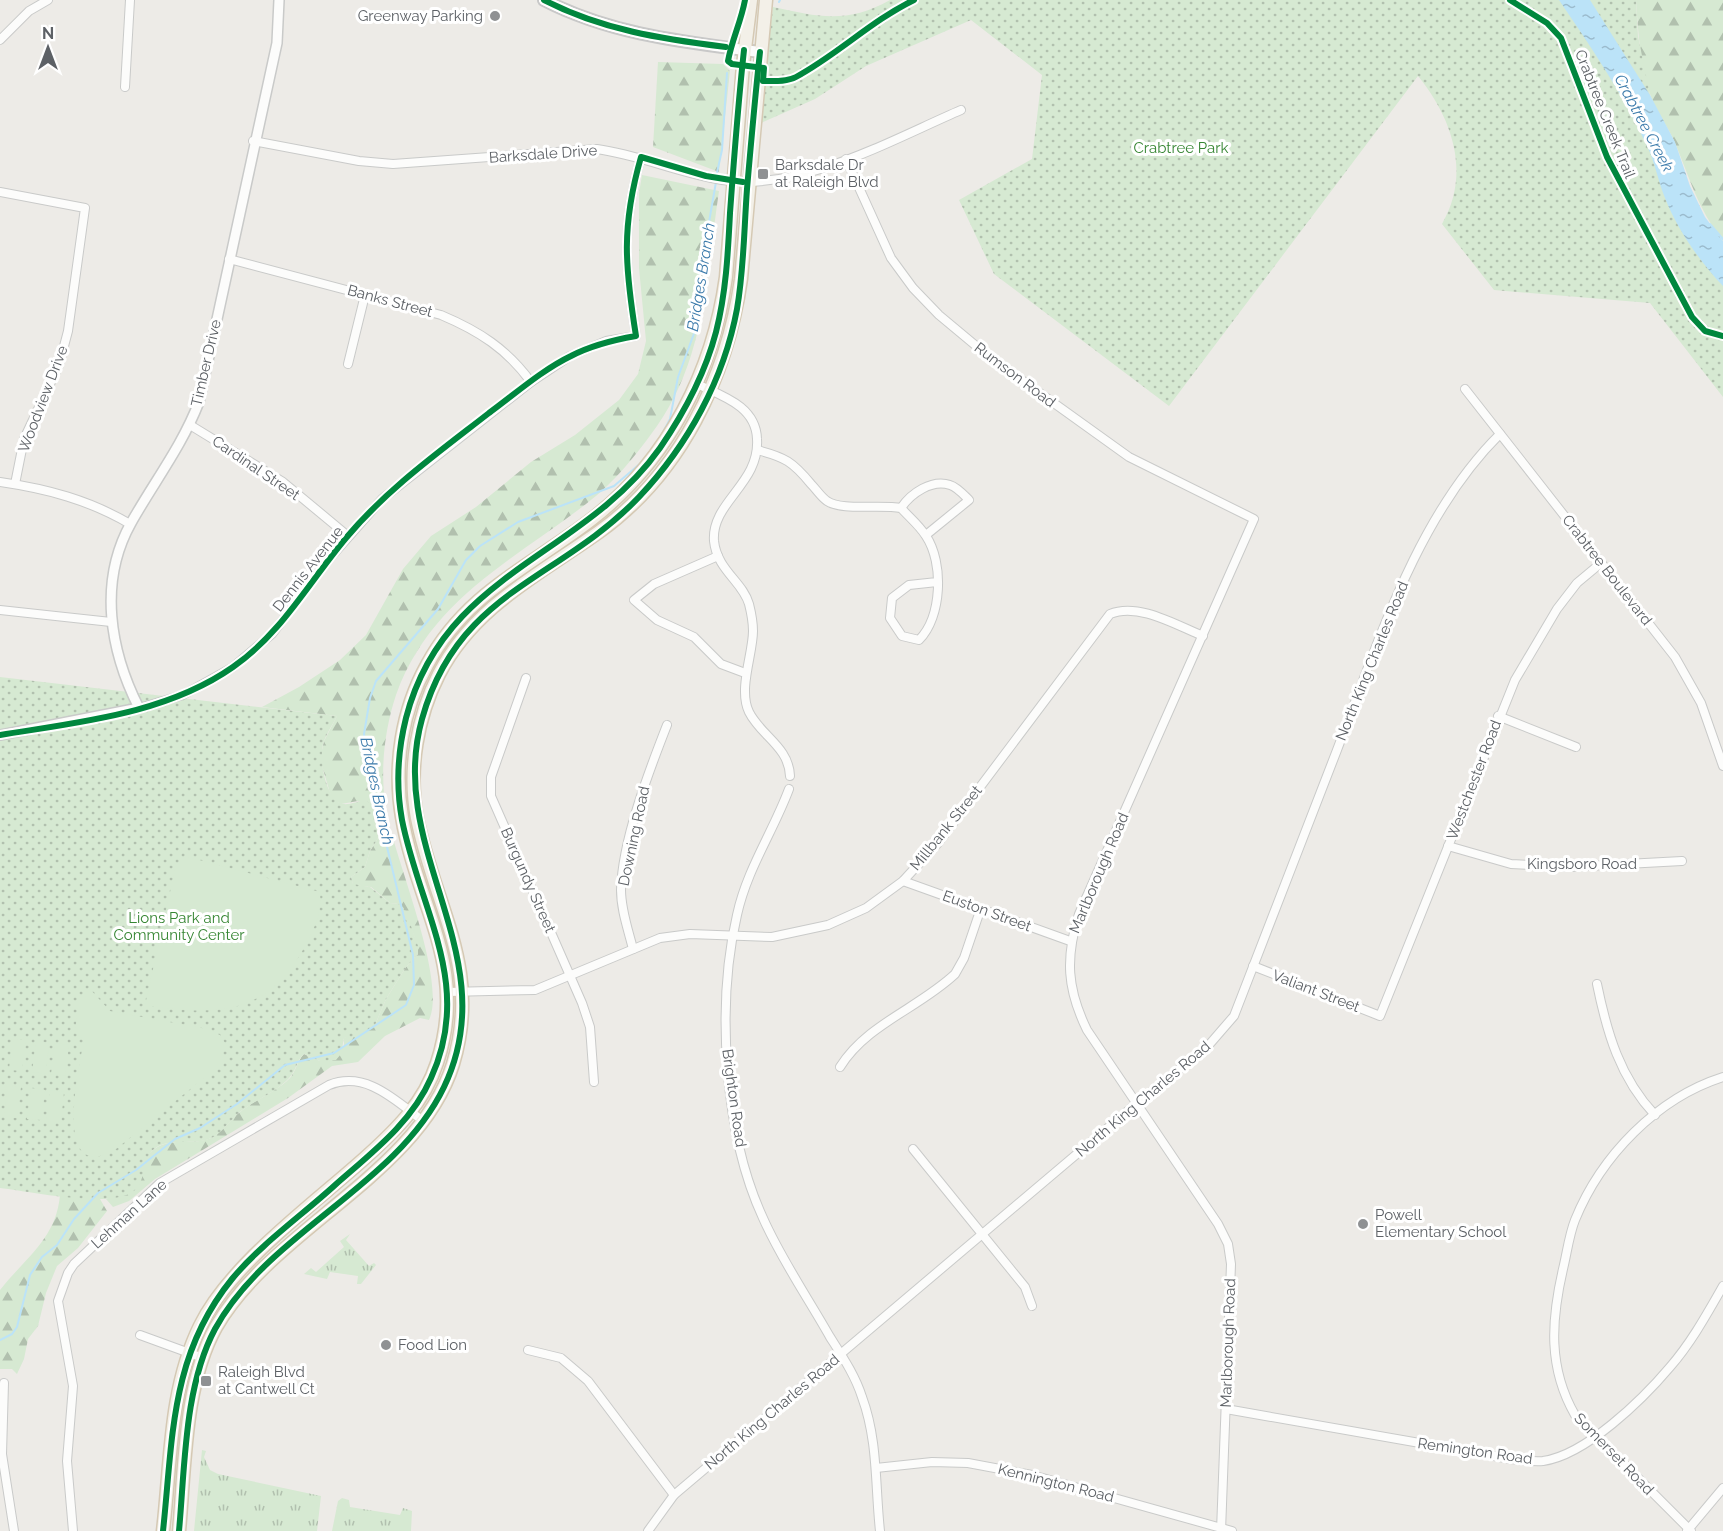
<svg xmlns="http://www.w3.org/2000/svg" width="1723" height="1531" font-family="Raleway,sans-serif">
<defs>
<pattern id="grass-tufts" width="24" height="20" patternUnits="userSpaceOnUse" patternTransform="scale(1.5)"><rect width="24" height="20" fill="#d6e9d2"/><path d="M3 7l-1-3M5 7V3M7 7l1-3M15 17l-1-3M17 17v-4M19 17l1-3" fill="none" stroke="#b1c0ae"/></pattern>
<pattern id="forest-firs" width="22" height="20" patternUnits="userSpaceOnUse" patternTransform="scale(1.5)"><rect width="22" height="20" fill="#d6e9d2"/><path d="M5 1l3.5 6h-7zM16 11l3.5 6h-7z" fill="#b1c0ae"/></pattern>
<pattern id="park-dots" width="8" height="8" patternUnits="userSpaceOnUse" patternTransform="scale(1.5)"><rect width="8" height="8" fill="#d6e9d2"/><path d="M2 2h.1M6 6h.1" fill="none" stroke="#b1c0ae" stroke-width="1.8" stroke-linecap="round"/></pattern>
<pattern id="water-ripples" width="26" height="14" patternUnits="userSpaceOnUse" patternTransform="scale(1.5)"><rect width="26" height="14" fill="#bbe3f8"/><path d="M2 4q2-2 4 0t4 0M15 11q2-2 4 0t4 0" fill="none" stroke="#9bbbcd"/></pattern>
</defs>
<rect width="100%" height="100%" fill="#edebe7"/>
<!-- grass -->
<g fill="url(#grass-tufts)">
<path d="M350 1234 346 1240 369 1266 374 1263 376 1265 361 1284H357L358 1276 330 1272 327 1279 304 1274 311 1268 316 1272 344 1247 340 1241Z"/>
<path d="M202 1450 206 1451 204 1457 210 1470 218 1474 321 1496 317 1531H194Z"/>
<path d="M342 1498 349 1500 350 1507 400 1515 403 1508 412 1511 411 1531H332L338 1501Z"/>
</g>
<!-- forest -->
<g fill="url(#forest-firs)">
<path d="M1636 0H1723V241C1697 207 1691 181 1675 143 1668 126 1655 111 1650 94 1640 65 1638 31 1636 0Z"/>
<path d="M658 62 723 64 730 71 719 172 653 147Z"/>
<path d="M642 175 719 191C707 271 706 356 657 426 638 453 613 484 586 504 512 561 430 600 396 695 383 734 379 780 388 819 397 863 447 982 429 1020L420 1018 385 1036 358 1062 332 1066 288 1098 155 1179 129 1201 113 1207 106 1199 135 1189C143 1178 144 1158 151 1152 167 1135 194 1147 213 1137 223 1131 231 1119 240 1112 256 1099 276 1092 290 1078 296 1071 297 1061 304 1054L320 1061 344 1046V1038L375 1025 386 999 406 967 418 954 414 935 399 904 390 903 371 887 353 885 351 877 365 867 370 851 380 835 372 806 358 801 341 804 334 800 330 793 320 759 324 741 337 716 262 707 299 687 340 660 366 635 403 569 431 536 476 507 531 462 575 435 619 400 638 374 646 341 639 268V193Z"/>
<path d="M60 1195 100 1199 107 1211 78 1248 57 1266 46 1293 38 1326 28 1339 24 1359 17 1374 12 1369H0V1290C26 1257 56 1239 60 1195Z"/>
</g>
<!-- park -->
<g fill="url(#park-dots)">
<path d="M890 0H1636L1638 36 1650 95 1723 266V397L1650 303 1494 290 1442 224C1471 174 1453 119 1418 76L1169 406 994 274 959 200 1032 159 1042 75 971 20 866 66 815 99 761 123 765 65 773 7C819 17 847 24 890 0Z"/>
<path d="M0 677 337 716C333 724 327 733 324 741 318 756 325 800 343 804 350 805 358 801 366 800L372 806 380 835 370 851 365 867 351 877 353 884 370 887 390 903 399 904 405 909 418 946V954L406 967 386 999 375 1025 360 1036 344 1038 341 1054 336 1060 320 1061 304 1054C296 1061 296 1071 290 1077 277 1092 257 1099 241 1111 232 1118 225 1129 215 1136 198 1147 174 1137 157 1147 141 1156 148 1177 135 1190 114 1210 28 1191 0 1188Z"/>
</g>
<!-- pitch -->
<g fill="#d6e9d2">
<path d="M188 857 320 892C322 914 314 929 304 948 266 1017 214 1016 145 1005L176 865Z"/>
<path d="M90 989 110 1011 207 1029 220 1035 225 1043 221 1063 209 1074 116 1149C50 1188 80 1065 84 1039L75 1033 79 997Z"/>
<path d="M12 1039 26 1040 22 1071 9 1070Z"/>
<path d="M36 1041 49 1043 46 1074 32 1072Z"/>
<path d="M55 1043 69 1045 65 1076 51 1074Z"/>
<path d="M7 1086 21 1087 17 1118 4 1117Z"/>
<path d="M31 1088 45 1090 41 1120 27 1119Z"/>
<path d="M50 1090 64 1092 61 1122 46 1121Z"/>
</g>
<!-- water -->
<path fill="url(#water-ripples)" d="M1559 0H1590L1650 95 1675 142 1690 186 1705 217 1723 241V286C1700 262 1677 229 1665 198 1658 181 1655 162 1647 146 1623 94 1591 47 1559 0Z"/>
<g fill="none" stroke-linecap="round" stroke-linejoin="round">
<!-- stream -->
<g stroke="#bbe3f8" stroke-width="2">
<path d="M779 2 780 0"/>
<path d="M716 177 722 150 727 73"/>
<path d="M1710 224 1723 239"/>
<path d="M661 436 670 419 678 377 696 328V297L716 182"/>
<path d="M0 1340 12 1334 17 1327 30 1275 42 1257 57 1245 74 1219 98 1193 136 1170 175 1139 200 1128 237 1104 285 1065 334 1053 406 1005 414 985 413 955 375 797 364 734 370 698 376 681 438 609 466 560 480 546 518 522 614 486 642 462"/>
</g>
<!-- minor casing -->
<g stroke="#c9cac9" stroke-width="10">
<g id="minor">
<path d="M0 40 29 11 48 0"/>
<path d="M125 87 130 0"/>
<path d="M253 141 359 161 393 164 597 149C640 155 679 173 722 180 800 192 889 141 961 110"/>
<path d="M846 159 891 258 913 288 939 315 987 355 1129 457 1254 519 1079 914C1065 958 1067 989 1087 1030L1218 1224 1228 1244 1231 1264 1221 1531"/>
<path d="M0 192 85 208 68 331 59 365 24 439 15 484"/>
<path d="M229 259 441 315C479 331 507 349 531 382"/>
<path d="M348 364 365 295"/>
<path d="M697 384C722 396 756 406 757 439 760 484 711 502 714 541 717 570 743 582 749 604 751 612 753 623 753 631 753 654 738 689 749 712 761 736 789 747 790 776"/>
<path d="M1465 389 1675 657 1701 703 1723 766"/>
<path d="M190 425 283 482 348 536"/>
<path d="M757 450C785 457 793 462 811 484 816 489 821 497 827 501 841 511 881 504 901 508 909 517 919 525 926 536 944 563 942 617 919 640L902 636 890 618 892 598 909 585 937 582"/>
<path d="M0 482C48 489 89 500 130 524"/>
<path d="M901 508C911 493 932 479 950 485 957 487 964 495 969 500L926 535"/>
<path d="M718 556 654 584 634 600 657 620 694 637 721 664 745 673"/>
<path d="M0 610 111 622"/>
<path d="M526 678 491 777V796L582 1003 590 1027 594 1082"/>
<path d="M139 708 183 695 233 667 272 634 330 558 382 499 531 382 570 356 606 341 636 336C625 267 621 227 641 157"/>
<path d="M1498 716 1576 747"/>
<path d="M789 789C773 832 747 869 737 915 716 1005 724 1134 763 1218 781 1259 808 1298 830 1337 842 1356 855 1375 862 1397 878 1440 875 1485 880 1531"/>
<path d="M1448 846 1511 864 1570 867 1682 861"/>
<path d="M903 881 1070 941"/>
<path d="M633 949C628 929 621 910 621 890 622 841 649 771 667 725"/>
<path d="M1253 966 1380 1016 1515 680 1557 609 1577 583 1601 563"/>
<path d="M1597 984C1607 1033 1620 1078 1655 1115"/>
<path d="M448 992 535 990 660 938 690 934 772 937 828 925 866 908 903 881 938 843 1110 614C1138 602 1176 625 1203 636"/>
<path d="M840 1067C867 1024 919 1008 955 974L964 958 981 908"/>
<path d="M913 1149 1025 1287 1032 1306"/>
<path d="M140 1335 203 1358"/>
<path d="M528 1350 561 1358 588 1381 674 1495"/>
<path d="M4 1383 2 1454 14 1531"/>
<path d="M1226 1409 1511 1459C1521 1460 1533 1462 1543 1461 1586 1455 1643 1399 1670 1367 1691 1343 1707 1314 1723 1286"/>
<path d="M876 1468 932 1462 968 1463 1032 1475 1232 1531"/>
<path d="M73 1531 67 1461 73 1386 58 1301 68 1273 74 1264 160 1183 329 1085C366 1070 396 1101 423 1121"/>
<path d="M648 1531 674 1495 1130 1109 1208 1046 1234 1016C1268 927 1303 839 1337 750 1378 643 1417 516 1500 434"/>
<path d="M1687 1531 1723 1488"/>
<path d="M1691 1531 1575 1415C1548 1368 1551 1321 1563 1269 1567 1253 1569 1235 1575 1220 1601 1156 1657 1098 1723 1077"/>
</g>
</g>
<!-- tertiary casing -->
<g stroke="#c9cac9" stroke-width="12">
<path id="tertiary" d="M0 735 139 708C110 651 98 582 131 523 154 482 182 446 199 402L277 43 279 0"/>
</g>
<!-- secondary casing -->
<g stroke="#c8c8c8" stroke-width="14">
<path id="secondary" d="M544 0C612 35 685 42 760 52"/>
</g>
<!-- primary casing -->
<g stroke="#d5c9b4" stroke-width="15">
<g id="primary">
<path d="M163 1531C171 1463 169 1389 200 1326 230 1264 314 1204 366 1157 396 1130 424 1103 437 1063 469 966 417 907 402 817 393 766 402 710 427 665 466 592 530 567 592 519 669 459 713 371 726 277L743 65 751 0"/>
<path d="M179 1531C185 1467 184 1384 216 1327 273 1228 419 1174 453 1064 482 968 435 908 417 818 408 770 417 717 439 674 474 606 540 574 599 532 681 473 727 377 741 279L766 0"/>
</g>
</g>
<!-- minor -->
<use href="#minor" stroke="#fcfcfb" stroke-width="8"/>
<!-- tertiary -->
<use href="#tertiary" stroke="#fcfcfb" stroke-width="9"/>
<!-- secondary -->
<use href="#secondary" stroke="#fcfcfb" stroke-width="10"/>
<!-- primary -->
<use href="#primary" stroke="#f3f0e8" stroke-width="12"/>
<!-- cycleway casing -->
<g stroke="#fff" stroke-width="10">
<g id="cycleway">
<path d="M544 0C602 30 662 39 726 47"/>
<path d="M745 0C741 22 732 39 728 61L732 64 764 68 763 81C773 81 787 82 796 77 837 55 871 21 914 0"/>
<path d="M1510 0 1547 23 1561 38 1607 157 1692 317 1705 331 1723 336"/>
<path d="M0 735C79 722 166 714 233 667 281 634 309 582 346 538 387 489 439 452 489 413 515 394 542 370 571 356 592 345 613 340 636 336 625 267 621 227 641 157L706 176 743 182"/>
<path d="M163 1531C173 1438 170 1355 232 1279 261 1244 301 1216 334 1186 370 1154 411 1124 431 1078 474 984 420 911 402 820 396 787 398 750 406 718 444 571 582 558 660 448 684 413 705 374 716 332 726 293 728 253 730 213 734 158 738 104 744 50"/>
<path d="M179 1531C185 1467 184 1387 215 1329 268 1232 396 1187 444 1087 507 956 385 851 422 719 458 590 559 581 639 497 688 445 724 379 737 309 744 269 744 229 747 189 751 143 755 97 760 52"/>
</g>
</g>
<!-- cycleway -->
<use href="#cycleway" stroke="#00873e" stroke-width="6"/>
</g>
<!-- markers -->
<g fill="#8f9193" stroke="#fff" stroke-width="2">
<circle cx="495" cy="16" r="6"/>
<rect x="757" y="168" width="12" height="12" rx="3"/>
<circle cx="1363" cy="1224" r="6"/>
<circle cx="386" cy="1345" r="6"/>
<rect x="200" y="1375" width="12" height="12" rx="3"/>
</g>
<g text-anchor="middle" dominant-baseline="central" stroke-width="6" stroke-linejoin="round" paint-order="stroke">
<!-- poi labels -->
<g font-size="15" fill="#5d6166" stroke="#fff" text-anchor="start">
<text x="483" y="16" text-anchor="end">Greenway Parking</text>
<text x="775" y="165">Barksdale Dr<tspan x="775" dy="17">at Raleigh Blvd</tspan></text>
<text x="1375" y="1215">Powell<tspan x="1375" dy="17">Elementary School</tspan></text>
<text x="398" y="1345">Food Lion</text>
<text x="218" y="1372">Raleigh Blvd<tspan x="218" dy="17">at Cantwell Ct</tspan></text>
</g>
<!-- street labels -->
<g font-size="15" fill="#5d6166" stroke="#fff">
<text transform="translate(1605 114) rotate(68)">Crabtree Creek Trail</text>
<text transform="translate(543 154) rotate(-4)">Barksdale Drive</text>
<text transform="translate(390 301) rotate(15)">Banks Street</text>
<text transform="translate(206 363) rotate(-77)">Timber Drive</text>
<text transform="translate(1015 375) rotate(37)">Rumson Road</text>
<text transform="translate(43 399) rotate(-69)">Woodview Drive</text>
<text transform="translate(256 468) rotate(34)">Cardinal Street</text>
<text transform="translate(308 569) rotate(-52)">Dennis Avenue</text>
<text transform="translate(1607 570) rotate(52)">Crabtree Boulevard</text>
<text transform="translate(1372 661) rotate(-68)">North King Charles Road</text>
<text transform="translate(1474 780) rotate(-69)">Westchester Road</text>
<text transform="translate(946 828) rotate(-51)">Millbank Street</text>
<text transform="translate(634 836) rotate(-78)">Downing Road</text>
<text x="1582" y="864">Kingsboro Road</text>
<text transform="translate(1099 873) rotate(-67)">Marlborough Road</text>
<text transform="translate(528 880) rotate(66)">Burgundy Street</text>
<text transform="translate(987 911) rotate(20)">Euston Street</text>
<text transform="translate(1316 991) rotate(21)">Valiant Street</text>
<text transform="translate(734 1098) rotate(82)">Brighton Road</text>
<text transform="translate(1143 1099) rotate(-40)">North King Charles Road</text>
<text transform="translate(129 1214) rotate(-42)">Lehman Lane</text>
<text transform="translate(1228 1343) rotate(-88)">Marlborough Road</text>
<text transform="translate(772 1412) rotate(-40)">North King Charles Road</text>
<text transform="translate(1475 1451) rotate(8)">Remington Road</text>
<text transform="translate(1614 1454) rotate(46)">Somerset Road</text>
<text transform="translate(1056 1483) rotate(14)">Kennington Road</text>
</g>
<!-- park labels -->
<g font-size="15" fill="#368633" stroke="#fff">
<text x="1181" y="148">Crabtree Park</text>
<text x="179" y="918">Lions Park and<tspan x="179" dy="17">Community Center</tspan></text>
</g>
<!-- water labels -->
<g font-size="16" font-style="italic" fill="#3c7bab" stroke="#fff">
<text transform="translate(1644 123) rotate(62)">Crabtree Creek</text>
<text transform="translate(701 277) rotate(-81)">Bridges Branch</text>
<text transform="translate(377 791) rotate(78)">Bridges Branch</text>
</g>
</g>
<!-- north arrow -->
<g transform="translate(48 48)" stroke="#ffffff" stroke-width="4.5" paint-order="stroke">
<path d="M0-4.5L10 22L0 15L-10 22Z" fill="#5d6166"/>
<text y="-9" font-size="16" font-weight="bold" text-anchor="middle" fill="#5d6166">N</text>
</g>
</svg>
